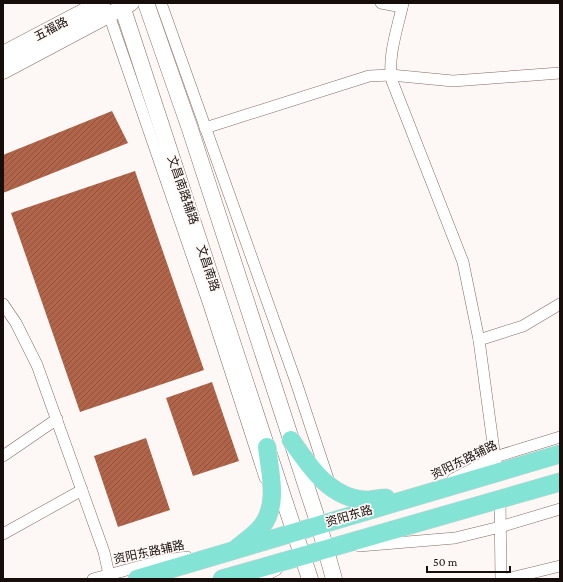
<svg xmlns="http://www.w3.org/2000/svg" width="563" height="582" font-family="'Crimson Pro','Noto Sans SC',serif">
<defs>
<pattern id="building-hatch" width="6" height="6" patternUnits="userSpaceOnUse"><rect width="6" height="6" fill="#b06449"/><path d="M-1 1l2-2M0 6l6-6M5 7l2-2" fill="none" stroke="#8e513b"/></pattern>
</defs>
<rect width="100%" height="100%" fill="#fdf8f6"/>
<!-- building -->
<g fill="url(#building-hatch)">
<path d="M112 111 128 143 3 193V155Z"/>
<path d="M135 171 204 370 80 412 11 213Z"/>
<path d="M212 382 239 461 193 476 166 398Z"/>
<path d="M146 438 170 510 118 527 94 456Z"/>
</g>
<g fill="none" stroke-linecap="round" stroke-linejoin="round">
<!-- street casing -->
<g stroke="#836b63" stroke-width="12">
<g id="street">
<path d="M161 3 296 382 329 482"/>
<path d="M381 3 402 7"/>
<path d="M403 3C398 27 387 57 392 81L463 262 479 340 497 473"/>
<path d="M107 9 208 302 265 478"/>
<path d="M205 128 369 76 391 75 453 81 560 73"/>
<path d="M3 304 16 323 37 365 104 552 110 579"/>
<path d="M479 340 523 326 560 304"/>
<path d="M3 456 57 419"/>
<path d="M453 479 495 457 560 437"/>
<path d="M500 500 501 579"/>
<path d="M3 534 82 490"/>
<path d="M359 546 455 538 500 527 560 509"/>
<path d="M93 579 160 561 187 557"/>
<path d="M258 579 276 570"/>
<path d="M507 579 560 566"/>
</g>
</g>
<!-- secondary casing -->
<g stroke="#836b63" stroke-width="17">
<g id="secondary">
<path d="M121 3 310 579"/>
<path d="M146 3 190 129 319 525 334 579"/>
<path d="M3 54 100 3"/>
<path d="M3 71 131 3"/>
</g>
</g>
<!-- primary casing -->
<g stroke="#d5d4d3" stroke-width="19">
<g id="primary">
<path d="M291 440C309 466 330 498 365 500 371 500 379 498 386 498"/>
<path d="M238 547C246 541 256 534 262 526 279 504 270 473 267 447"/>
<path d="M137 579 560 454"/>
<path d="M222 579 560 482"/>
</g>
</g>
<!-- street -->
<use href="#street" stroke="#fff" stroke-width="11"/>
<!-- secondary -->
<use href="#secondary" stroke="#fff" stroke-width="16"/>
<!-- primary -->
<use href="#primary" stroke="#83e3d4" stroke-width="18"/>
</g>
<g text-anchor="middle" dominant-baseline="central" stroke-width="3.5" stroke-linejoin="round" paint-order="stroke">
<!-- street labels -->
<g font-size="12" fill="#170e0b" stroke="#fdf8f6">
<text transform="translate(51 29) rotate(-28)">五福路</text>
<text transform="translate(183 190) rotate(71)">文昌南路辅路</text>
<text transform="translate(208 268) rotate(72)">文昌南路</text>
<text transform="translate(464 460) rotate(-26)">资阳东路辅路</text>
<text transform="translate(349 516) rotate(-16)">资阳东路</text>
<text transform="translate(149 552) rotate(-12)">资阳东路辅路</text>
</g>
</g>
<!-- border -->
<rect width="563" height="582" fill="none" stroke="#170e0b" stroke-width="8"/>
<!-- scale -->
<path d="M427 566v6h83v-6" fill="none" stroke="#170e0b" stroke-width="2"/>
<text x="433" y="566" font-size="12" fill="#170e0b" stroke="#fdf8f6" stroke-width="3" paint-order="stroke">50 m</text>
</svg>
